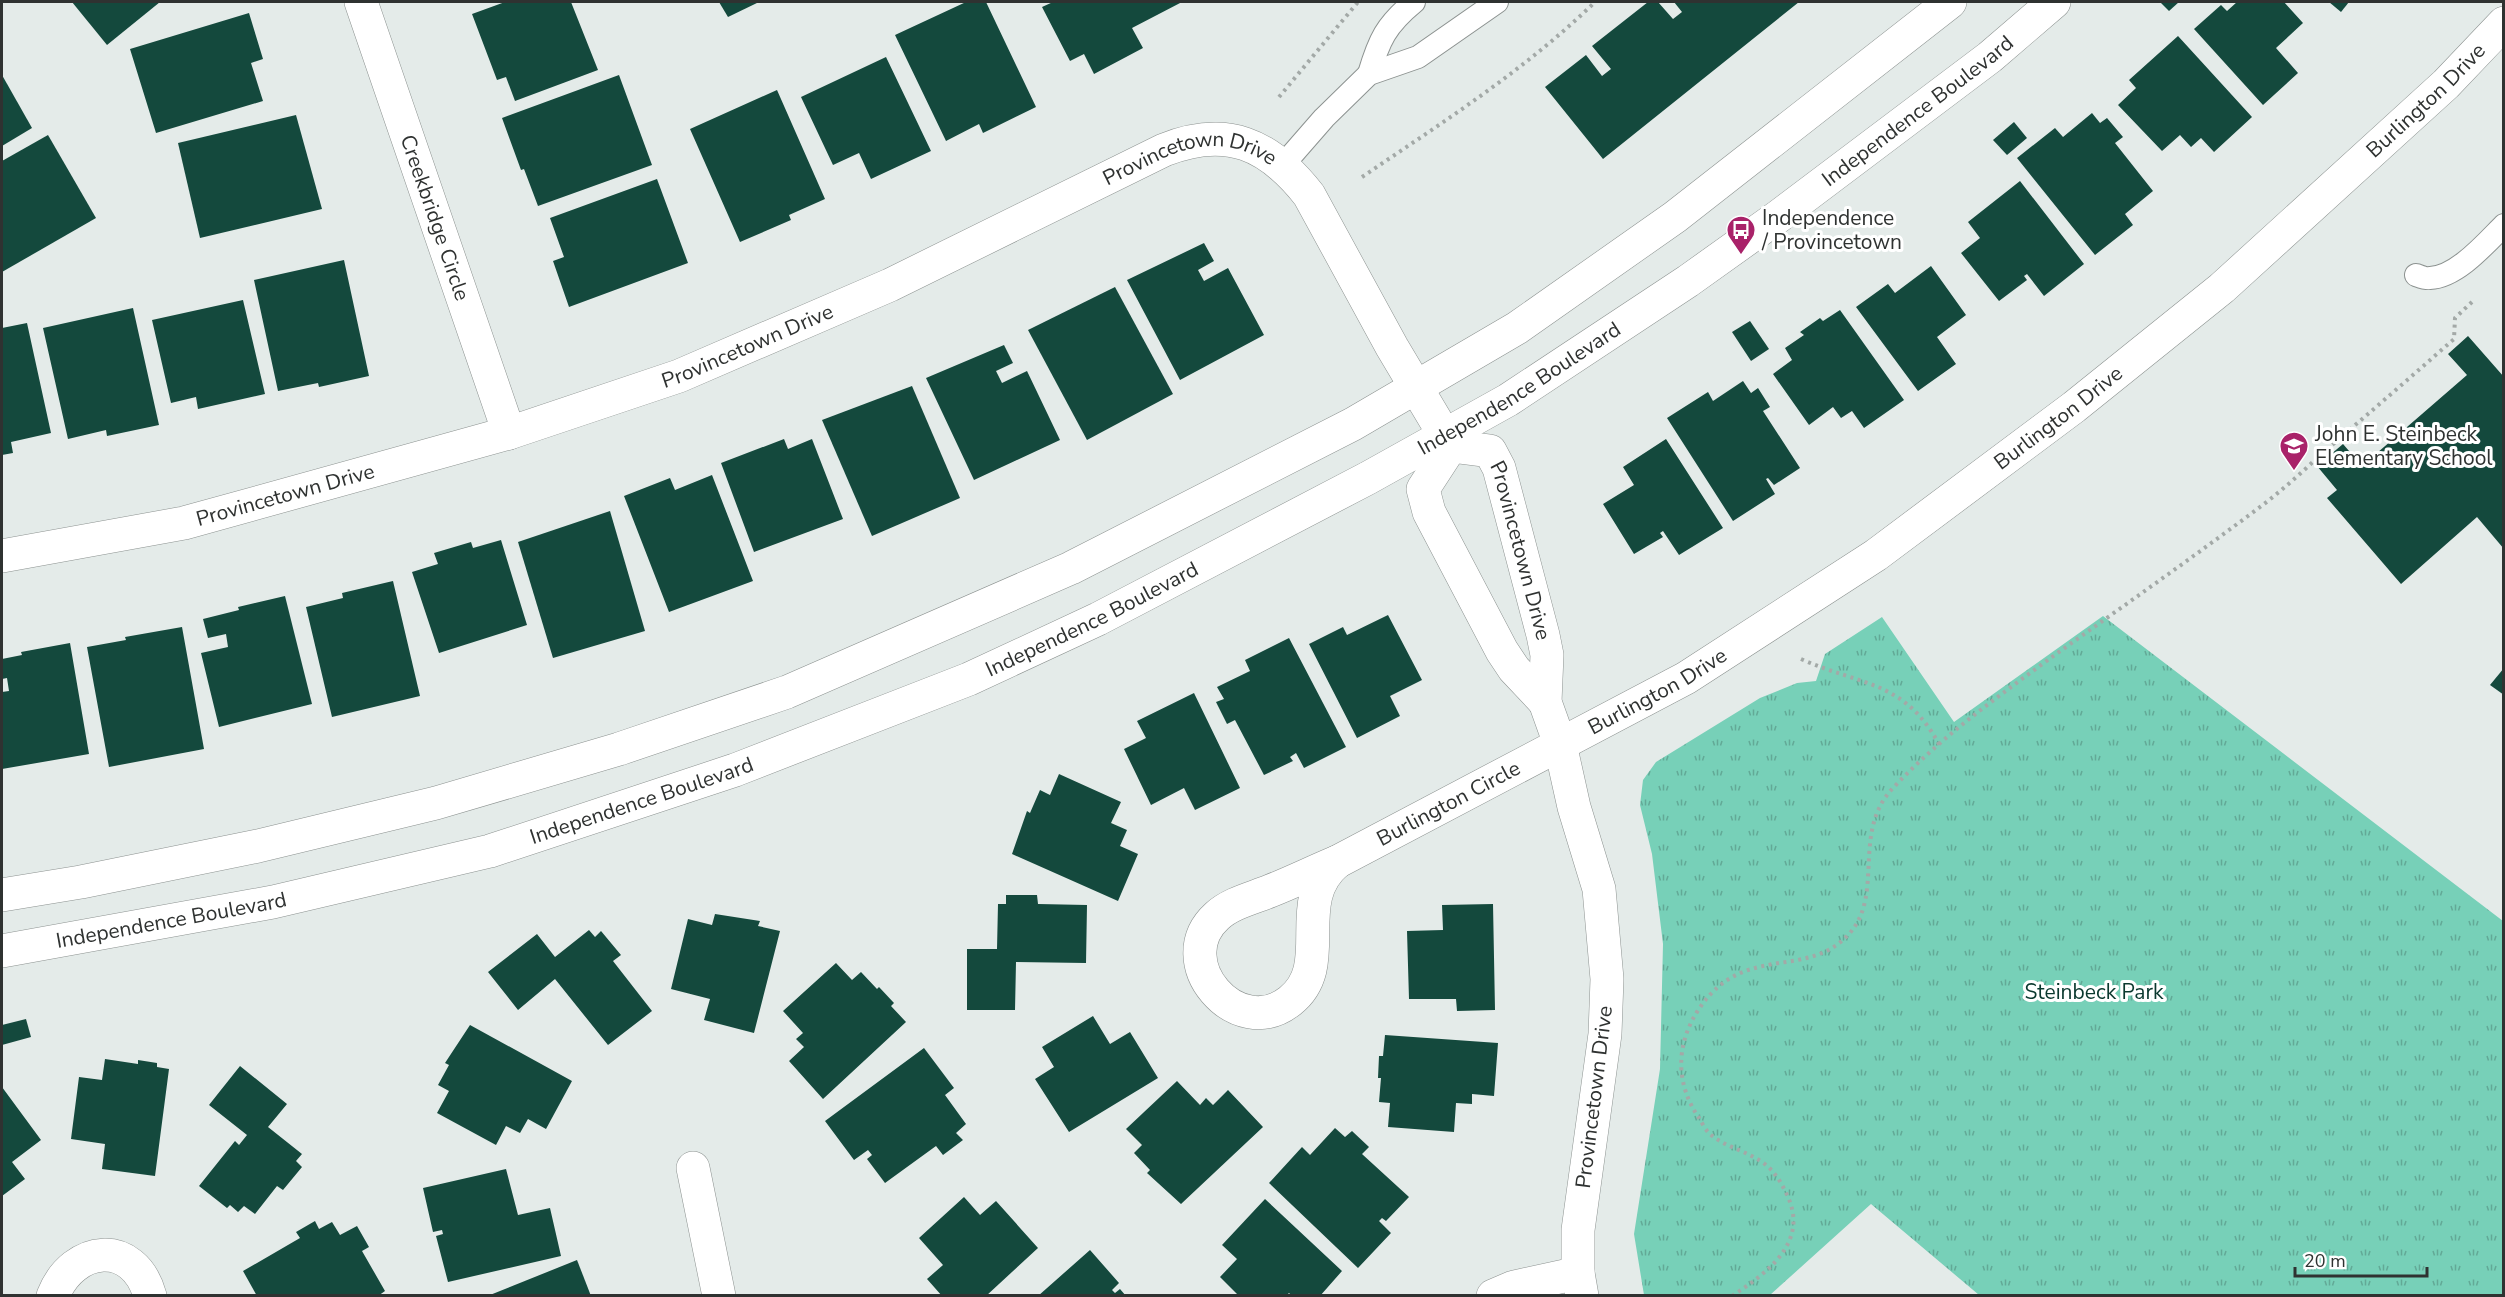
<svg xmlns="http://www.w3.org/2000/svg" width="2505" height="1297" font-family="'Nunito Sans',sans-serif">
<defs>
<pattern id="park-tufts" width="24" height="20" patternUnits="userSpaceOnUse" patternTransform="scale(1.5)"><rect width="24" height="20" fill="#77d0b8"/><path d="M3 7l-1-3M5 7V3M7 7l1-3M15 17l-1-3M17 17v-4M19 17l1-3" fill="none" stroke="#62a996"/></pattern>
</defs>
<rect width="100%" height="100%" fill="#e4ebe9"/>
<!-- park -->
<path fill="url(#park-tufts)" d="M2103 616 2503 921V1295H1979L1871 1204 1770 1295H1644L1634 1234 1660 1069 1663 944 1652 854 1640 805 1643 780 1656 762 1760 698 1797 683 1816 681 1825 654 1882 617 1954 722Z"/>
<!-- building -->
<g fill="#14493d">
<path d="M72 2H160L107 45Z"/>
<path d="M505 2H571L598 70 515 101 506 77 497 80 472 14Z"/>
<path d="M719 2H759L728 17Z"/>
<path d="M966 2H986L1036 107 983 133 979 124 946 141 895 35Z"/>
<path d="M1053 2H1182L1132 28 1143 48 1094 74 1084 54 1070 61 1042 7Z"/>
<path d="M1648 2H1658L1673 19 1682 12 1674 2H1799L1603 159 1545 87 1586 55 1602 76 1611 69 1592 46Z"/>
<path d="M2160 2H2179L2169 11Z"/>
<path d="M2237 2H2284L2303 23 2276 48 2298 73 2263 105 2194 29 2221 5 2227 11Z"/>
<path d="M2329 2H2349L2341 12Z"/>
<path d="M249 13 263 59 251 63 263 101 156 133 130 49Z"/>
<path d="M2178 36 2252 117 2214 152 2201 138 2191 147 2180 135 2162 151 2118 105 2136 88 2129 80Z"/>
<path d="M886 57 931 151 871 179 859 153 833 165 801 97Z"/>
<path d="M2 75 32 128 2 146Z"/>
<path d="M619 75 652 165 538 206 524 169 521 170 502 118Z"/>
<path d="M777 90 825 199 789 215 791 220 740 242 690 129Z"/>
<path d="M2092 113 2100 123 2107 118 2123 137 2115 143 2153 191 2125 214 2133 225 2095 255 2017 158 2055 128 2063 137Z"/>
<path d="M296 115 322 209 200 238 178 143Z"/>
<path d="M2014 122 2027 138 2007 155 1993 140Z"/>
<path d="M48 135 96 218 2 272V161Z"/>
<path d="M657 179 688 263 569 307 553 261 564 257 550 218Z"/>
<path d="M2020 181 2084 264 2044 296 2027 274 2024 276 2027 280 1999 301 1961 253 1980 238 1968 222Z"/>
<path d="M1204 243 1214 261 1198 270 1204 281 1228 268 1264 335 1180 380 1127 280Z"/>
<path d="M344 260 369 376 319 387 318 383 278 391 254 280Z"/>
<path d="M1931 266 1966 315 1937 337 1956 364 1918 391 1856 307 1888 284 1895 293Z"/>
<path d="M1115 287 1173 394 1087 440 1028 330Z"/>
<path d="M243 300 265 394 198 409 196 397 171 403 152 320Z"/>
<path d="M133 308 159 425 107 436 106 430 68 439 43 328Z"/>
<path d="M1840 310 1904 400 1864 428 1852 411 1841 418 1833 407 1809 425 1773 374 1792 360 1785 348 1804 335 1800 332 1820 318 1823 321Z"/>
<path d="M1750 321 1769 349 1751 361 1732 332Z"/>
<path d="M27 323 51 433 11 442 13 453 2 455V328Z"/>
<path d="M2468 336 2504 377V549L2477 517 2401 584 2327 498 2337 490 2317 466 2343 444 2362 466 2467 375 2448 354Z"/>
<path d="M1004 345 1013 363 996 371 1002 383 1027 371 1060 440 974 480 926 378Z"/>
<path d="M1743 381 1751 393 1758 388 1770 407 1763 411 1800 468 1774 485 1768 478 1766 479 1775 494 1733 521 1667 418 1708 392 1713 401Z"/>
<path d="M912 386 960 498 872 536 822 420Z"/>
<path d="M784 439 788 449 812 439 843 519 754 552 721 463Z"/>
<path d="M1666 439 1723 528 1679 555 1663 531 1660 533 1663 537 1634 554 1603 504 1634 485 1623 467Z"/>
<path d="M712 475 753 581 669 612 624 496 670 478 675 490Z"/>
<path d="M610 511 645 631 553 658 518 542Z"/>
<path d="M501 540 527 625 439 653 412 572 438 564 434 553 471 542 473 548Z"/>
<path d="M393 581 420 696 332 717 306 607 343 598 342 593Z"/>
<path d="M285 596 312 704 219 727 201 653 228 647 226 634 208 638 203 619 239 610 238 607Z"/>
<path d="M1388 615 1422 680 1390 696 1400 716 1357 738 1309 644 1343 627 1347 635Z"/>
<path d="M182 627 204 749 109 767 87 647 126 640 125 637Z"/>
<path d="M1289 638 1346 747 1304 768 1296 753 1290 757 1293 761 1264 775 1235 720 1227 724 1216 702 1224 699 1217 687 1250 671 1245 660Z"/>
<path d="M70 643 89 754 2 769V692L9 691 7 678 2 679V659L22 655 21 652Z"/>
<path d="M2504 668V695L2490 685Z"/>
<path d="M1194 693 1240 788 1195 810 1184 788 1151 805 1124 749 1146 738 1137 721Z"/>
<path d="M1059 774 1121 802 1111 823 1127 830 1120 846 1138 854 1118 901 1012 854 1027 811 1030 813 1040 790 1050 795Z"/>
<path d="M1006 895H1037L1038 904 1087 905 1086 963 1016 962 1015 1010H967V949H997L998 904H1006Z"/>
<path d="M1493 904 1495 1010 1457 1011 1456 999H1409L1407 931 1443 930 1442 905Z"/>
<path d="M715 914 760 921 758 926 780 931 754 1033 704 1020 710 999 671 989 688 919 712 925Z"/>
<path d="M589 930 595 937 601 931 621 955 613 961 652 1011 608 1045 555 979 518 1010 488 972 537 934 555 957Z"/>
<path d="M836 963 852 980 861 972 877 989 879 987 894 1003 891 1006 906 1022 823 1099 789 1061 804 1047 796 1039 803 1033 783 1011Z"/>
<path d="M1093 1016 1110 1044 1130 1032 1158 1078 1069 1132 1035 1079 1054 1067 1042 1047Z"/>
<path d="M26 1019 31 1037 2 1045V1025Z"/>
<path d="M470 1025 572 1081 546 1129 528 1119 520 1133 506 1126 496 1145 437 1113 449 1091 438 1085 449 1065 445 1063Z"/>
<path d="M1385 1035 1498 1043 1494 1096 1472 1094V1104L1456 1103 1454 1132 1388 1127 1390 1103 1379 1102 1381 1078H1378L1379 1056H1383Z"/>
<path d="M924 1048 954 1088 945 1095 966 1124 956 1133 963 1140 943 1155 936 1146 885 1183 867 1159 872 1155 868 1150 854 1160 825 1121Z"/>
<path d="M105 1059 138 1064V1060L157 1063V1067L169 1069 155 1176 102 1169 105 1144 71 1139 79 1077 102 1080Z"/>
<path d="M240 1066 287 1104 268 1127 302 1154 296 1161 302 1167 283 1190 277 1186 255 1214 244 1206 238 1212 230 1205 227 1208 199 1186 235 1141 239 1145 247 1135 209 1105Z"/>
<path d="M1177 1081 1200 1105 1206 1098 1213 1105 1228 1090 1263 1127 1181 1204 1147 1173 1150 1170 1134 1153 1142 1145 1126 1129Z"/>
<path d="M2 1087 41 1140 12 1162 25 1179 2 1196Z"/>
<path d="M1335 1128 1345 1137 1352 1131 1369 1147 1362 1154 1409 1197 1386 1221 1382 1218 1379 1221 1391 1233 1358 1268 1269 1183 1302 1147 1310 1155Z"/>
<path d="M506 1169 518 1215 550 1208 561 1256 448 1282 436 1236 443 1234 442 1230 433 1232 423 1188Z"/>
<path d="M964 1197 980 1215 996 1201 1038 1248 986 1296H942L927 1279 943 1265 919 1238Z"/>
<path d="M1265 1199 1342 1271 1320 1296H1292L1289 1293 1286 1296H1239L1220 1277 1237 1259 1222 1245Z"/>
<path d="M315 1221 319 1229 332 1222 340 1235 357 1226 369 1247 362 1251 385 1291 378 1296H257L243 1271 300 1238 296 1232Z"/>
<path d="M1090 1250 1119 1283 1112 1290 1115 1293 1120 1289 1126 1296H1038Z"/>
<path d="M577 1260 591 1296H490V1295Z"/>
</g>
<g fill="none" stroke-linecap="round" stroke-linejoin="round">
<!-- service casing -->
<g stroke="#8c9290" stroke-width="24">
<g id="service">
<path d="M1369 74C1379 40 1386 25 1414 2"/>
<path d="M1283 165 1324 118 1369 74 1418 57 1497 2"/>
<path d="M2416 275C2419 276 2426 279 2430 278 2457 277 2486 243 2504 225"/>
</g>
</g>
<!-- minor casing -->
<g stroke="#8c9290" stroke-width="34">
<g id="minor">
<path id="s1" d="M361 2 509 433"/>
<path id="s2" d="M1451 446 1490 451 1499 468 1543 635 1547 655 1545 702 1560 744 1574 807 1599 889 1607 979 1605 1034 1578 1230V1273L1582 1296"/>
<path d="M1451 446 1423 489 1429 512 1502 651 1514 669 1545 702"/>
<path id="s3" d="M2 556 184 523 509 433 679 376 890 285 1164 150C1227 125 1269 144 1309 195L1392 347 1451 446"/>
<path id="s4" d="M1337 862 1686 678 1876 555 2074 407 2222 288 2446 84 2504 23"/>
<path d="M1337 862C1289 902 1336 965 1290 1001 1237 1043 1167 961 1217 916 1231 903 1253 898 1270 891 1293 882 1315 871 1337 862Z"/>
<path d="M693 1168 719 1296"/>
<path d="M53 1296C73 1245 134 1238 150 1296"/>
<path d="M1493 1296 1514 1287 1578 1273"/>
</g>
</g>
<!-- tertiary casing -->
<g stroke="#8c9290" stroke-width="34">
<g id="tertiary">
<path d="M2 895 81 882 258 846 436 803 619 749 787 692 1071 568 1353 424 1517 328 1675 217 1950 2"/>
<path id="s5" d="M2 951 273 902 490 851 735 770 969 679 1098 619 1368 478 1508 400 1688 281 1779 216 1990 57 2054 2"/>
</g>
</g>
<!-- path -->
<g stroke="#a3a9a7" stroke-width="4" stroke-dasharray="3 4.5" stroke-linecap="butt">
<path d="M1279 97 1358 2"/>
<path d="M1362 177C1443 122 1525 70 1595 2"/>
<path d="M1801 659C1861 686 1905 680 1940 746"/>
<path d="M1732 1296C1767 1273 1810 1242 1787 1195 1781 1182 1774 1170 1762 1162 1746 1151 1726 1147 1711 1135 1706 1131 1702 1123 1699 1118 1674 1082 1676 1041 1701 1006 1745 943 1807 980 1849 934 1885 894 1851 832 1893 788 1941 737 1996 698 2052 657 2122 607 2192 558 2260 507 2283 490 2304 470 2325 451 2368 414 2411 377 2454 339L2455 318 2473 301"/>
</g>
<!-- service -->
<use href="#service" stroke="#fff" stroke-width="22"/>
<!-- minor -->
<use href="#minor" stroke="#fff" stroke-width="33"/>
<!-- tertiary -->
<use href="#tertiary" stroke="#fff" stroke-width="33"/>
</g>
<!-- icons -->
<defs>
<g id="bus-pin" transform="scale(1.5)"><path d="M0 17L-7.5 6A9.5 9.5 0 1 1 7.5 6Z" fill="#a92269" stroke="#fff"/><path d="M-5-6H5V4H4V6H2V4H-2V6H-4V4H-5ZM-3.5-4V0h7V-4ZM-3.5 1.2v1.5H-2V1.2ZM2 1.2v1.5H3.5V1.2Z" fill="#fff"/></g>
<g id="school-pin" transform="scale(1.5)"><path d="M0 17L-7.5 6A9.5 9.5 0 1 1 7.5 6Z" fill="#a92269" stroke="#fff"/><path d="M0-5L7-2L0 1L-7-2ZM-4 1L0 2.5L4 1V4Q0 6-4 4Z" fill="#fff"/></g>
</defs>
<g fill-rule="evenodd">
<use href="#bus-pin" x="1741" y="230"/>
<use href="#school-pin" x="2294" y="446"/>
</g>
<g text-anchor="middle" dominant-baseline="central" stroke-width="6" stroke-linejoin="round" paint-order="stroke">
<!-- street labels -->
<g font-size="21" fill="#2f3231" stroke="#fff">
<text stroke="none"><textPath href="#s4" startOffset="1335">Burlington Drive</textPath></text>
<text stroke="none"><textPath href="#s5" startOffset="2116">Independence Boulevard</textPath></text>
<text stroke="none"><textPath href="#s3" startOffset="1262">Provincetown Drive</textPath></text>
<text stroke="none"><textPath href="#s1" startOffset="228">Creekbridge Circle</textPath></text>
<text stroke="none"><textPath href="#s3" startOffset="776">Provincetown Drive</textPath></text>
<text stroke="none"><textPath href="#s5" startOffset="1630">Independence Boulevard</textPath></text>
<text stroke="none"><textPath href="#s4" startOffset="849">Burlington Drive</textPath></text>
<text stroke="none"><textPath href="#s3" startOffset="290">Provincetown Drive</textPath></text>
<text stroke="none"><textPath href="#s2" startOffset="144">Provincetown Drive</textPath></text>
<text stroke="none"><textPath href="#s5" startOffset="1144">Independence Boulevard</textPath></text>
<text stroke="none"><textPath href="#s4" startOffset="363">Burlington Drive</textPath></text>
<text stroke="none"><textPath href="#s5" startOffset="658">Independence Boulevard</textPath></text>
<text stroke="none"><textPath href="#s4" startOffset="126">Burlington Circle</textPath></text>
<text stroke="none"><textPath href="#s5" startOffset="172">Independence Boulevard</textPath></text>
<text transform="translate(1594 1097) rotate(-83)">Provincetown Drive</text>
</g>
<!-- poi labels -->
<g font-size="21" fill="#2f3231" stroke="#fff" text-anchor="start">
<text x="1762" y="218">Independence<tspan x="1762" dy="24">/ Provincetown</tspan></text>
<text x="2315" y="434">John E. Steinbeck<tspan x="2315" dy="24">Elementary School</tspan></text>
</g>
<!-- park labels -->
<g font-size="21" fill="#0a382e" stroke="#fff">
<text x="2094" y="992">Steinbeck Park</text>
</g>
</g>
<!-- border -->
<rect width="2505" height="1297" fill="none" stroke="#2f3231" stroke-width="6"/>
<!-- scale -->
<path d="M2295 1267v9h132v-9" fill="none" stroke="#2f3231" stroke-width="3"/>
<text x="2304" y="1267" font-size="18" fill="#2f3231" stroke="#ffffff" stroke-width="4.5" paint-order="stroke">20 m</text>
</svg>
